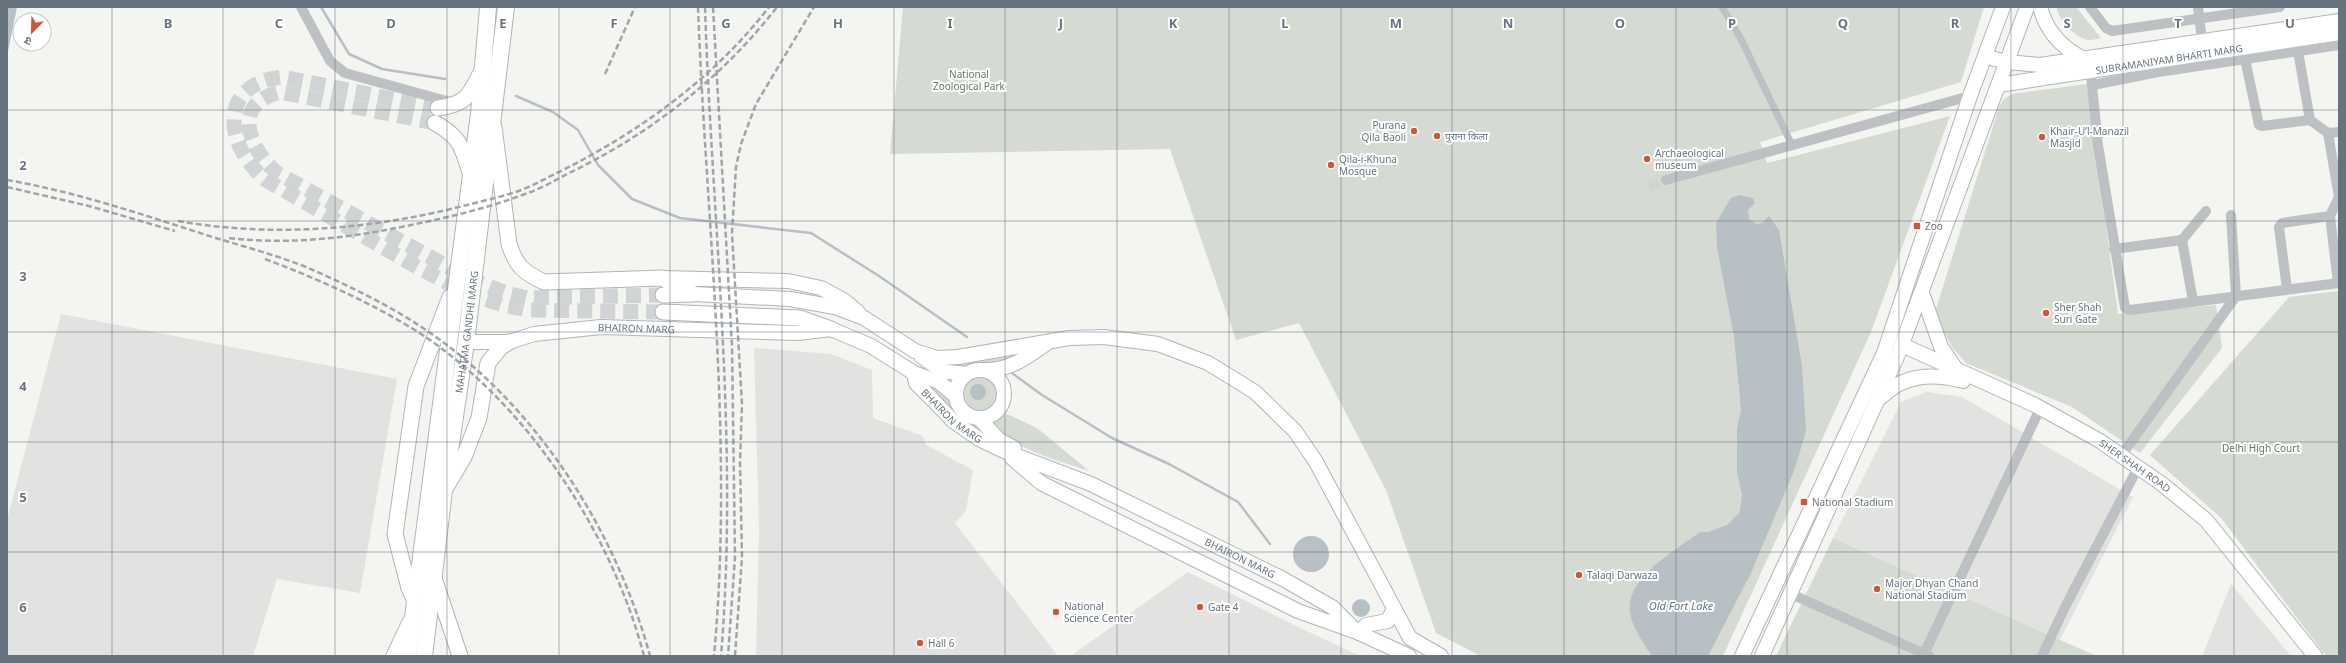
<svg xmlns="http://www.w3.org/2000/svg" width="2346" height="663" font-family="'Noto Sans','Noto Sans Devanagari',sans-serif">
<rect width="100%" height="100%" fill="#f4f4f1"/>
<!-- built -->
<g fill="#e2e3e1">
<path d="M61 314 397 379 360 593 277 579 253 656H7V520Z"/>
<path d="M754 348 831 354 872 370 873 418 923 436 926 445 973 470 966 511 955 523 1058 656H756L759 528Z"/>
<path d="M1927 392 1962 397 2133 497 2060 640 1833 538 1901 402Z"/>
<path d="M1188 572 1292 624 1360 656H1071Z"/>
<path d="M2231 584 2291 656H2202Z"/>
</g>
<!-- green -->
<g fill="#d5dad2">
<path d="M903 7H1984L1961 82 1760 142 1767 163 1950 116 1871 332 1723 656H1481L1436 633 1386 490 1299 323 1236 340 1170 149 890 154Z"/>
<path d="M2057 7H2076L2101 38C2097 39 2092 40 2088 40 2076 38 2057 20 2057 7Z"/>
<path d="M2087 84 2118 314 2216 305 2222 348 2140 453 2072 407 1966 363 1952 347 1942 328 1936 309 1999 107 2004 99 2012 94Z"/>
<path d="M2339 291V653L2335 656H2326L2221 518 2150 455 2289 297Z"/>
<path d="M1026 350 1016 358 983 365 977 363 959 369 936 362 977 361Z"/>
<circle cx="980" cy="394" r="18"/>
<path d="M927 385 933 386 953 401 957 412 967 420 978 423 990 439 956 414Z"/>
<path d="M1007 414 1037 428 1089 471C1055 459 1014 450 990 422Z"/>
<path d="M1833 538 2060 640 2097 656H1776Z"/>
</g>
<!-- water -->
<g fill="#b7c0c4">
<path d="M7 7H17L7 56Z"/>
<path d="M1739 195 1753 198 1755 203 1748 210 1749 219 1757 224 1762 223 1769 216 1779 230 1802 366 1806 431 1794 471 1751 573 1708 656H1652C1644 644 1636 632 1631 618 1620 580 1675 551 1700 532H1708L1727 525 1740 512 1742 494 1737 473V428L1741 410 1734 336 1717 248 1716 223 1731 198Z"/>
<circle cx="978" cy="392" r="8"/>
<circle cx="1311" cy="554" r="18"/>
<circle cx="1361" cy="608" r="9"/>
</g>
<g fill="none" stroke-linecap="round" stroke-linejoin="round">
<!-- stream -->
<g stroke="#b7c0c4" stroke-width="2.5">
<path d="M321 7 349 54 382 69 445 79"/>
<path d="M516 96 553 112 578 130 598 165 632 199 680 218 811 233 879 276 967 337"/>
<path d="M1012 373 1042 395 1112 438 1169 464 1238 502 1270 544"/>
</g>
<!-- minor-tunnel -->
<path stroke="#d1d4d4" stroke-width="10" stroke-dasharray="10 5" stroke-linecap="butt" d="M1649 186 1666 180"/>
<!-- primary-tunnel -->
<g stroke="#d1d4d4" stroke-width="15" stroke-dasharray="15 8" stroke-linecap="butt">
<path d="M438 108 282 77C216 84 225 147 266 180L419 268 467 293 503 305 527 310 663 312"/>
<path d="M435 123 280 92C230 104 249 149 277 173L472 280 506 293 527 298 663 295"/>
</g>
<!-- secondary casing -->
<g stroke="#b0b5b8" stroke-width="16">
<g id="secondary">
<path d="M2040 7C2046 30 2061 47 2082 58"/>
<path d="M1986 57 2008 62 2040 65 2339 21"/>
<path id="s1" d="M1999 85 2339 33"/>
<path d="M662 278 788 281 821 288 845 301 858 312"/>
<path d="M1922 293 1941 347 1956 369"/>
<path d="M694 294 790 299 835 307 864 318 915 351 937 358 958 357 1069 338 1104 337 1158 344 1208 363 1255 392 1295 431 1316 462 1410 638 1441 656"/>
<path id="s2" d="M466 342H509L534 334 601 327 798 333 831 329 871 346 914 373 939 382 956 396"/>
<path id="s3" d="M1902 345 2035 405 2100 441 2162 484 2206 520 2315 656"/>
<path d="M921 356 942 371 965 374"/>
<circle cx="980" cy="394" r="24"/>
<path d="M985 370C1011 370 1027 357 1047 343"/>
<path id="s4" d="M914 373 916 383 932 399 953 421 979 439 1004 451 1091 484 1283 579 1332 607 1357 632 1409 656"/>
<path d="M1880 398C1904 374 1932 373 1963 381"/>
<path d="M979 418 998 439 1014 448"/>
<path d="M1012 458 1041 483 1298 611 1354 631"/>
<path d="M1359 633 1366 625 1388 621 1394 608"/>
<path d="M1742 656 1884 353 1970 96 2003 7"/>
<path d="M1762 656 1899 352 2027 7"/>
</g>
</g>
<!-- primary casing -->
<g stroke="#b1b5b8" stroke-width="17">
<g id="primary">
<path d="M438 108C467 104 470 95 482 70"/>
<path d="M435 123C462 138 462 148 471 176"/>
<path d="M494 127 509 244C516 266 523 272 544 282L662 278 694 294"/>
<path d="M663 295 691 294"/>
<path d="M663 312 800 318 831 329"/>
<path d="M445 489 464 457 479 418 488 363 501 347 509 342"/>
<path d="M434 578 460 656"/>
<path d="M415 601 409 588 395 534 416 386 450 297"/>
<path d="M394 656 410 622"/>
</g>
</g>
<!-- trunk casing -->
<g stroke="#b1b4b6" stroke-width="18">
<g id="trunk">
<path d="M408 656 479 114 488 7"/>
<path id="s5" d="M424 656 444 491 466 342 506 7"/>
</g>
</g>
<!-- pedestrian -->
<path stroke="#bec1c4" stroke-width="7" d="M1722 7 1741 39 1792 145"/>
<!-- minor -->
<g stroke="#bec1c4" stroke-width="10">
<path d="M301 7 330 61 345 73 454 103"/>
<path d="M2090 7 2106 28 2112 31 2280 7"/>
<path d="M2198 7 2202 41"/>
<path d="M2245 59 2259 125 2262 126 2310 120 2298 51"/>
<path d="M2090 65 2098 145 2125 308 2130 310 2339 283"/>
<path d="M2093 85 2158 72 2339 45"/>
<path d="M2310 120 2328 133 2339 197 2330 216"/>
<path d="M2328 133 2339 132"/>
<path d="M1666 180 1970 96"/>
<path d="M2182 240 2206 211"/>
<path d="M2114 249 2182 240 2193 301"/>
<path d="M2287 289 2279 227 2282 223 2330 216 2338 283"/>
<path d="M2121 456 2236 296 2231 215"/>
<path d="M1789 593 1929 656"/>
<path d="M1924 654 2037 415"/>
<path d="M2042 656 2065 607 2134 475"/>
</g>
<!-- secondary -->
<use href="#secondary" stroke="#fff" stroke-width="14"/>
<!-- primary -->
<use href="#primary" stroke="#fff" stroke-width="15"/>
<!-- trunk -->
<use href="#trunk" stroke="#fff" stroke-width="16"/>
<!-- rail -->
<g stroke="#9fa5a9" stroke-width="2.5" stroke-dasharray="6 3" stroke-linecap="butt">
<path d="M698 7C706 223 734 440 714 656"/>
<path d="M705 7C712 224 739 439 721 656"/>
<path d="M713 7 732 346 735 557 728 656"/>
<path d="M605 74 635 7"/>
<path d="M7 180C71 191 135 212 197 232 233 244 271 253 306 267 345 284 385 303 420 326 533 400 615 527 650 656"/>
<path d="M7 187 89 206 175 231"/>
<path d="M178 221C273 238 375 229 467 205 486 200 506 196 524 189 538 183 550 176 563 170 642 130 715 77 769 7"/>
<path d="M229 238C291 245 350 238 411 225 450 217 488 208 525 194 540 189 554 181 567 174 649 135 721 79 777 7"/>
<path d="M265 259C318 279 370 302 418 332 526 402 612 533 644 656"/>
<path d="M735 656 742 557 740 462 742 404 732 233 736 167 741 144 756 104 814 7"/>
</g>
</g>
<!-- grid -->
<path fill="none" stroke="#67747e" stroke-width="1" stroke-opacity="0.55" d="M112 7V656M223 7V656M335 7V656M447 7V656M559 7V656M670 7V656M782 7V656M894 7V656M1005 7V656M1117 7V656M1229 7V656M1341 7V656M1452 7V656M1564 7V656M1676 7V656M1787 7V656M1899 7V656M2011 7V656M2123 7V656M2234 7V656M7 110H2339M7 221H2339M7 332H2339M7 442H2339M7 552H2339"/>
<!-- markers -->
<g fill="#ce5737" stroke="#fff" stroke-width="1.5">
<circle cx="1414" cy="131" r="4"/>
<circle cx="1437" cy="136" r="4"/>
<circle cx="2042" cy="137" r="4"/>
<circle cx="1647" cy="159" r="4"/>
<circle cx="1331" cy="165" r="4"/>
<rect x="1913" y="222" width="8" height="8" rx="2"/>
<circle cx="2046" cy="313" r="4"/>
<rect x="1800" y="498" width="8" height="8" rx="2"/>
<circle cx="1579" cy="575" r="4"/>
<circle cx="1877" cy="589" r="4"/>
<circle cx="1200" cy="607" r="4"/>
<circle cx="1056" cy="612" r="4"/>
<circle cx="920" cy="643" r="4"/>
</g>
<g text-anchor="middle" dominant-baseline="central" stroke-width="4" stroke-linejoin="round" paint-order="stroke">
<!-- street labels -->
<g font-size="10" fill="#67747e" stroke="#fff">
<text stroke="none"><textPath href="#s1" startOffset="172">SUBRAMANIYAM BHARTI MARG</textPath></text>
<text stroke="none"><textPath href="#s2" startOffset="172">BHAIRON MARG</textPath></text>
<text stroke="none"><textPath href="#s5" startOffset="327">MAHATMA GANDHI MARG</textPath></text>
<text stroke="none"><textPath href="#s4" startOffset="59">BHAIRON MARG</textPath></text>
<text stroke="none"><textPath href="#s3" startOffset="263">SHER SHAH ROAD</textPath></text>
<text stroke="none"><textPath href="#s4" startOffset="382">BHAIRON MARG</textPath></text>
</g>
<!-- park labels -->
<g font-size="10" fill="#687665" stroke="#fff">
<text x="969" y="74">National<tspan x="969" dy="12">Zoological Park</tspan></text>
<text x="2261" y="448">Delhi High Court</text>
</g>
<!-- poi labels -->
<g font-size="10" fill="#67747e" stroke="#fff" text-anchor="start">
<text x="1406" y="125" text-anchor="end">Purana<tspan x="1406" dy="12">Qila Baoli</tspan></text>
<text x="2050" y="131">Khair-U’l-Manazil<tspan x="2050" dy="12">Masjid</tspan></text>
<text x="1445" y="136">पुराना किला</text>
<text x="1655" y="153">Archaeological<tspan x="1655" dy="12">museum</tspan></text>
<text x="1339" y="159">Qila-i-Khuna<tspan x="1339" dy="12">Mosque</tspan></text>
<text x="1925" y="226">Zoo</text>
<text x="2054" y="307">Sher Shah<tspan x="2054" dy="12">Suri Gate</tspan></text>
<text x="1812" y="502">National Stadium</text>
<text x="1587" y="575">Talaqi Darwaza</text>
<text x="1885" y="583">Major Dhyan Chand<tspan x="1885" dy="12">National Stadium</tspan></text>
<text x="1064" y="606">National<tspan x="1064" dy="12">Science Center</tspan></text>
<text x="1208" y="607">Gate 4</text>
<text x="928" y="643">Hall 6</text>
</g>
<!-- water labels -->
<g font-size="11" font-style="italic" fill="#63757b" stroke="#fff">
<text x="1681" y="605">Old Fort Lake</text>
</g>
</g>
<g font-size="13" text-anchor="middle" font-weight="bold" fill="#67747e" stroke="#fff" stroke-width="4" stroke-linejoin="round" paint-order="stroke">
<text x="168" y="28">B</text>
<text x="279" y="28">C</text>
<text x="391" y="28">D</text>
<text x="503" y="28">E</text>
<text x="614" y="28">F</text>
<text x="726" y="28">G</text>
<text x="838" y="28">H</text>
<text x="950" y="28">I</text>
<text x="1061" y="28">J</text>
<text x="1173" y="28">K</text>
<text x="1285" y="28">L</text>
<text x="1396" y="28">M</text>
<text x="1508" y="28">N</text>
<text x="1620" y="28">O</text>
<text x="1732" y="28">P</text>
<text x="1843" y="28">Q</text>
<text x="1955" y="28">R</text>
<text x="2067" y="28">S</text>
<text x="2178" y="28">T</text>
<text x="2290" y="28">U</text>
<text x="23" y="170">2</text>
<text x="23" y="281">3</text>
<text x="23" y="391">4</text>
<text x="23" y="502">5</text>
<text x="23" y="612">6</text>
</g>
<!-- border -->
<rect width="2346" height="663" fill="none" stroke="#67747e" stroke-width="16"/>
<!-- north arrow -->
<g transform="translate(32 32) rotate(203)"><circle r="19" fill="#ffffff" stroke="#c2c7cb"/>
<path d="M0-3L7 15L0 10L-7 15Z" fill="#ce5737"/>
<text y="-6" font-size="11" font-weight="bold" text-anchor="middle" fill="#67747e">उ</text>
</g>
</svg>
